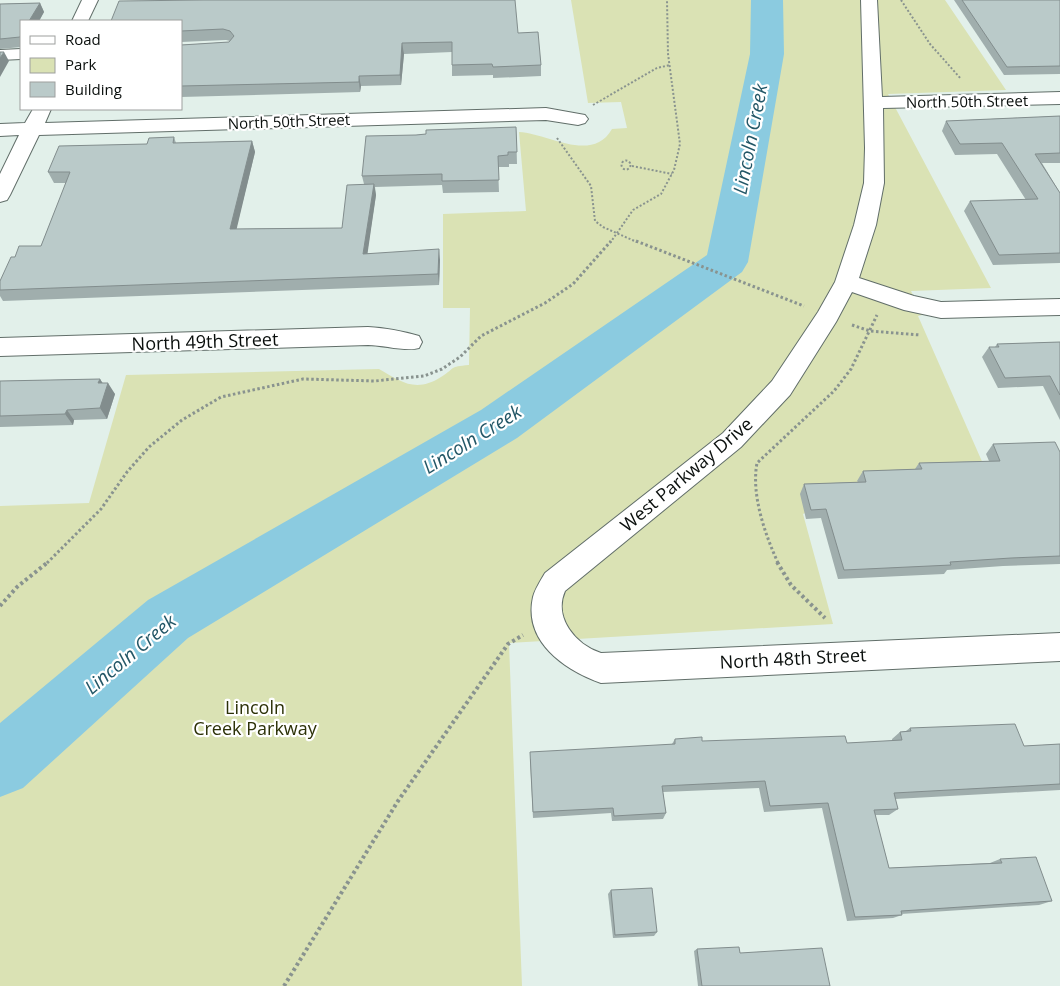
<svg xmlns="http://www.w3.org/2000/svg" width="1060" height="986" font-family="'Open Sans',sans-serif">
<rect width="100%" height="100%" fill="#e2f0ea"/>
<!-- green -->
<path fill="#dae2b4" d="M571 0H945L1006 90 888 94 991 288 911 291 922 315 918 316 984 466 908 470 803 514 833 624 509 643 522 986H0V506L89 503 126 375 379 369C401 382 416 393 441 377 457 367 448 367 469 365L470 308H443V214L526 211 519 132C547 133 592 164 612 129L627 128 621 102 588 103Z"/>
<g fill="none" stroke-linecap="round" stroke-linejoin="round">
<!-- river -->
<path fill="#8bcbe0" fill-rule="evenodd" d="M751 0H783L784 54 748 262 742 272 517 438 188 638 23 788 0 797V723L148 600 481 410 707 255 750 54Z"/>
<!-- minor casing -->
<g stroke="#616e69" stroke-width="2">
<g id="minor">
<path d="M82 0H98L88 21H72Z"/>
<path d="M861 0H877L882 97 1060 92V104L883 108 884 183 876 225 859 278 914 296 941 302 1060 299V315L941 318 904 310 852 292 836 322 790 395 741 447 565 591C553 618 576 645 601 653L1060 633V661L601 683C565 670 523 642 533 597 535 589 541 580 545 573L723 433 772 381 818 312 835 282 854 225 864 183 865 148Z"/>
<path d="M21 49V59L0 60V50Z"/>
<path d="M546 108 585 115 588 119 585 123 578 125 546 120 39 135 10 195 7 200 0 202V174L19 135 0 136V124L25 123 33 109H51L45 123Z"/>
<path d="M368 327C386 328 402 331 419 336L422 342 419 348C406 352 383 345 368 345L0 356V338Z"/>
</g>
</g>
<!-- path-far2 -->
<g stroke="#89938f" stroke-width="2" stroke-dasharray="2 2" stroke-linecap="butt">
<path d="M901 0 930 44 961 79"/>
<path d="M593 105 657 68 670 65"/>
<path d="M557 138 591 186 595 221 603 227 639 243"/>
<circle cx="626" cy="165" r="4.5"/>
<path d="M632 166 672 174"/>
<path d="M610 243 633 210 661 194 674 170 680 144 668 54 667 0"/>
</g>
<!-- path-far1 -->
<g stroke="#89938f" stroke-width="3" stroke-dasharray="2.5 2.5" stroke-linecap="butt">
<path d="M636 241 804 306"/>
<path d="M852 325 870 331 920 335"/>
<path d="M47 563 101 509 127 472 149 447 182 420 221 397 303 379 375 381 424 376 442 369 460 357 481 336 545 303 573 284 611 241"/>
<path d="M778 563C765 534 751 495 757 463L834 391 851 369 877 315"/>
</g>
<!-- path -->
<g stroke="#89938f" stroke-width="4" stroke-dasharray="3 3" stroke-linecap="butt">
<path d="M777 562 791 585 825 618"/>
<path d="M0 606 17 587 48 562"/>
<path d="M284 986 398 801 508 644 523 635"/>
</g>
<!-- minor -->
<use href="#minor" fill="#fff" fill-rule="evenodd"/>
</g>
<!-- wall -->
<g fill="#a0aead">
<path d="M954 0H1060V74L1004 75Z"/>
<path d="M40 3 44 12 39 21H21V47L0 49V4Z"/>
<path d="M181 21 518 33 541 65V76L493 78V75L452 76V52L404 54 401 85 361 86 360 92 181 97V45L229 42 230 41 226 40 181 42Z"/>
<path d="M1060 116V163H1042L1060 193V263L993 265 964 211 970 201 1026 200 997 154 955 155 942 131 946 121Z"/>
<path d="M516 127 517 164H509V167H498L499 192 443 193 442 185 375 187 376 195 367 253 440 260 439 285 3 301 0 296V281L15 257 41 246 66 183H54L48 172 147 144 174 137 176 143 252 141 255 152 236 229 342 228 364 184 362 176 416 135Z"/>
<path d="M1060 342V420L1043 386 998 388 982 357 989 347H995L997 344Z"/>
<path d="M100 379 102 383 115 394 107 419 74 420 73 425 0 427V381Z"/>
<path d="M993 444 1060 452V564L1003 566 947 570 944 574 838 579 821 518 806 519 800 494 804 484 858 482 857 481 863 471 915 469 919 463 989 461 986 454Z"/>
<path d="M910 728 1024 746 1060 744V790L895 799 898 809 889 815H875L889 868 990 863 1000 859 1052 901 1039 905 901 914 902 915 893 918 847 921 822 808 764 812 759 788 663 792 666 813 663 819 612 821 611 813 533 818 530 759 672 744 675 739 702 741 847 743 892 741V739L900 732 906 731Z"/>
<path d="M611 890 657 932 654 936 613 938 608 894Z"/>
<path d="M697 949 740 953 830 986H698L694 951Z"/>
</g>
<!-- shaded-wall -->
<g fill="#828d8d">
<path d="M40 3 44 12 39 21H29Z"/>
<path d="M402 43 404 54 401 85 400 75Z"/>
<path d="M4 52 9 61 0 77V58Z"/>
<path d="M359 76 361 86 360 92 359 82Z"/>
<path d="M252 141 255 152 234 240 230 229Z"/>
<path d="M374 184 376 195 366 264 363 254Z"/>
<path d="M439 249 440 260 439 285 438 274Z"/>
<path d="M100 379 106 388 108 383 115 394 107 419 100 408 98 383Z"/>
<path d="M67 410 74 420 73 425 65 414Z"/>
</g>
<!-- building -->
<g fill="#bacac9" stroke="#828d8d">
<path d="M203 0H515L518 33 538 32 541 65 493 67 492 64 452 65V42L402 43 400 75 359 76V82L181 86V45L229 42 234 36 230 31 223 29 181 31V21H111L119 1Z"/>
<path d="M962 0H1060V66L1007 67Z"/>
<path d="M40 3 29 21H21V35L20 37 0 39V4Z"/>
<path d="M0 52H4L0 58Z"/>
<path d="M1060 116V153L1035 154 1060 193V253L999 255 970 201 1038 199 1002 143 960 144 946 121Z"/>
<path d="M516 127 517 152H508V155L498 156 499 180 442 181V174L362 176 366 136 416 135 426 134V130Z"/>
<path d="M174 137 173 143 252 141 230 229 342 228 347 185 374 184 363 254 439 249 438 274 0 290V281L11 257H15L19 246H41L70 172H48L59 146 147 144 149 138Z"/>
<path d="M1060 342V395L1050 376 1005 378 989 347H999L997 344Z"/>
<path d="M100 379 98 383H108L100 408 67 410 65 414 0 416V381Z"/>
<path d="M1055 442 1060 452V556L1011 558 950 562 951 565 844 570 826 509 811 510 804 484 866 482 863 471 922 469 919 463 1000 461 993 444Z"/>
<path d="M1015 724 1024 746 1060 744V784L894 793 898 809 874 810 889 868 1002 863 1000 859 1036 857 1052 901 901 911 902 915 855 917 828 803 770 806 765 781 662 786 666 813 614 816 613 808 533 812 530 752 675 744V739L702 737V741L845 736 847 743 902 740 900 732 911 731 910 728Z"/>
<path d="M652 888 657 932 615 935 611 890Z"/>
<path d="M739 947 740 953 822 948 830 986H702L697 949Z"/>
</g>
<g text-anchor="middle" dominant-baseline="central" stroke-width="4.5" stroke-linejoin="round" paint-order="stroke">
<!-- far-street labels -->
<g font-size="15" fill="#090e0c" stroke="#fff">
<text transform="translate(967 101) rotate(-1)">North 50th Street</text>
<text transform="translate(289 121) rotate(-2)">North 50th Street</text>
</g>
<!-- street labels -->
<g font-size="18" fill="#090e0c" stroke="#fff">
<text transform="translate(205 341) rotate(-2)">North 49th Street</text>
<text transform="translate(686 474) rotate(-40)">West Parkway Drive</text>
<text transform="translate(793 658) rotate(-3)">North 48th Street</text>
</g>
<!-- park labels -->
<g font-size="18" fill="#2c3107" stroke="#fff">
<text x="255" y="707">Lincoln<tspan x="255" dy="21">Creek Parkway</tspan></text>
</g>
<!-- water labels -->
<g font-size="19" font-style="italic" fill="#235767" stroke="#fff">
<text transform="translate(750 139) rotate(-79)">Lincoln Creek</text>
<text transform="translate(472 439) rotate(-32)">Lincoln Creek</text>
<text transform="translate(130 654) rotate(-40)">Lincoln Creek</text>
</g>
</g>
<!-- legend -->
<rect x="20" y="20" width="162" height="90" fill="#ffffff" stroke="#9d9f9e"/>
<rect x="30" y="36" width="25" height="8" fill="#ffffff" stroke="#9d9f9e"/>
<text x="65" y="45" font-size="15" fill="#090e0c">Road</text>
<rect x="30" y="58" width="25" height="15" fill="#dae2b4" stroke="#9d9f9e"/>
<text x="65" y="70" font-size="15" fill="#090e0c">Park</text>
<rect x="30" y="82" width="25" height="15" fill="#bacac9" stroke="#9d9f9e"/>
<text x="65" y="95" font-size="15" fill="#090e0c">Building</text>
</svg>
